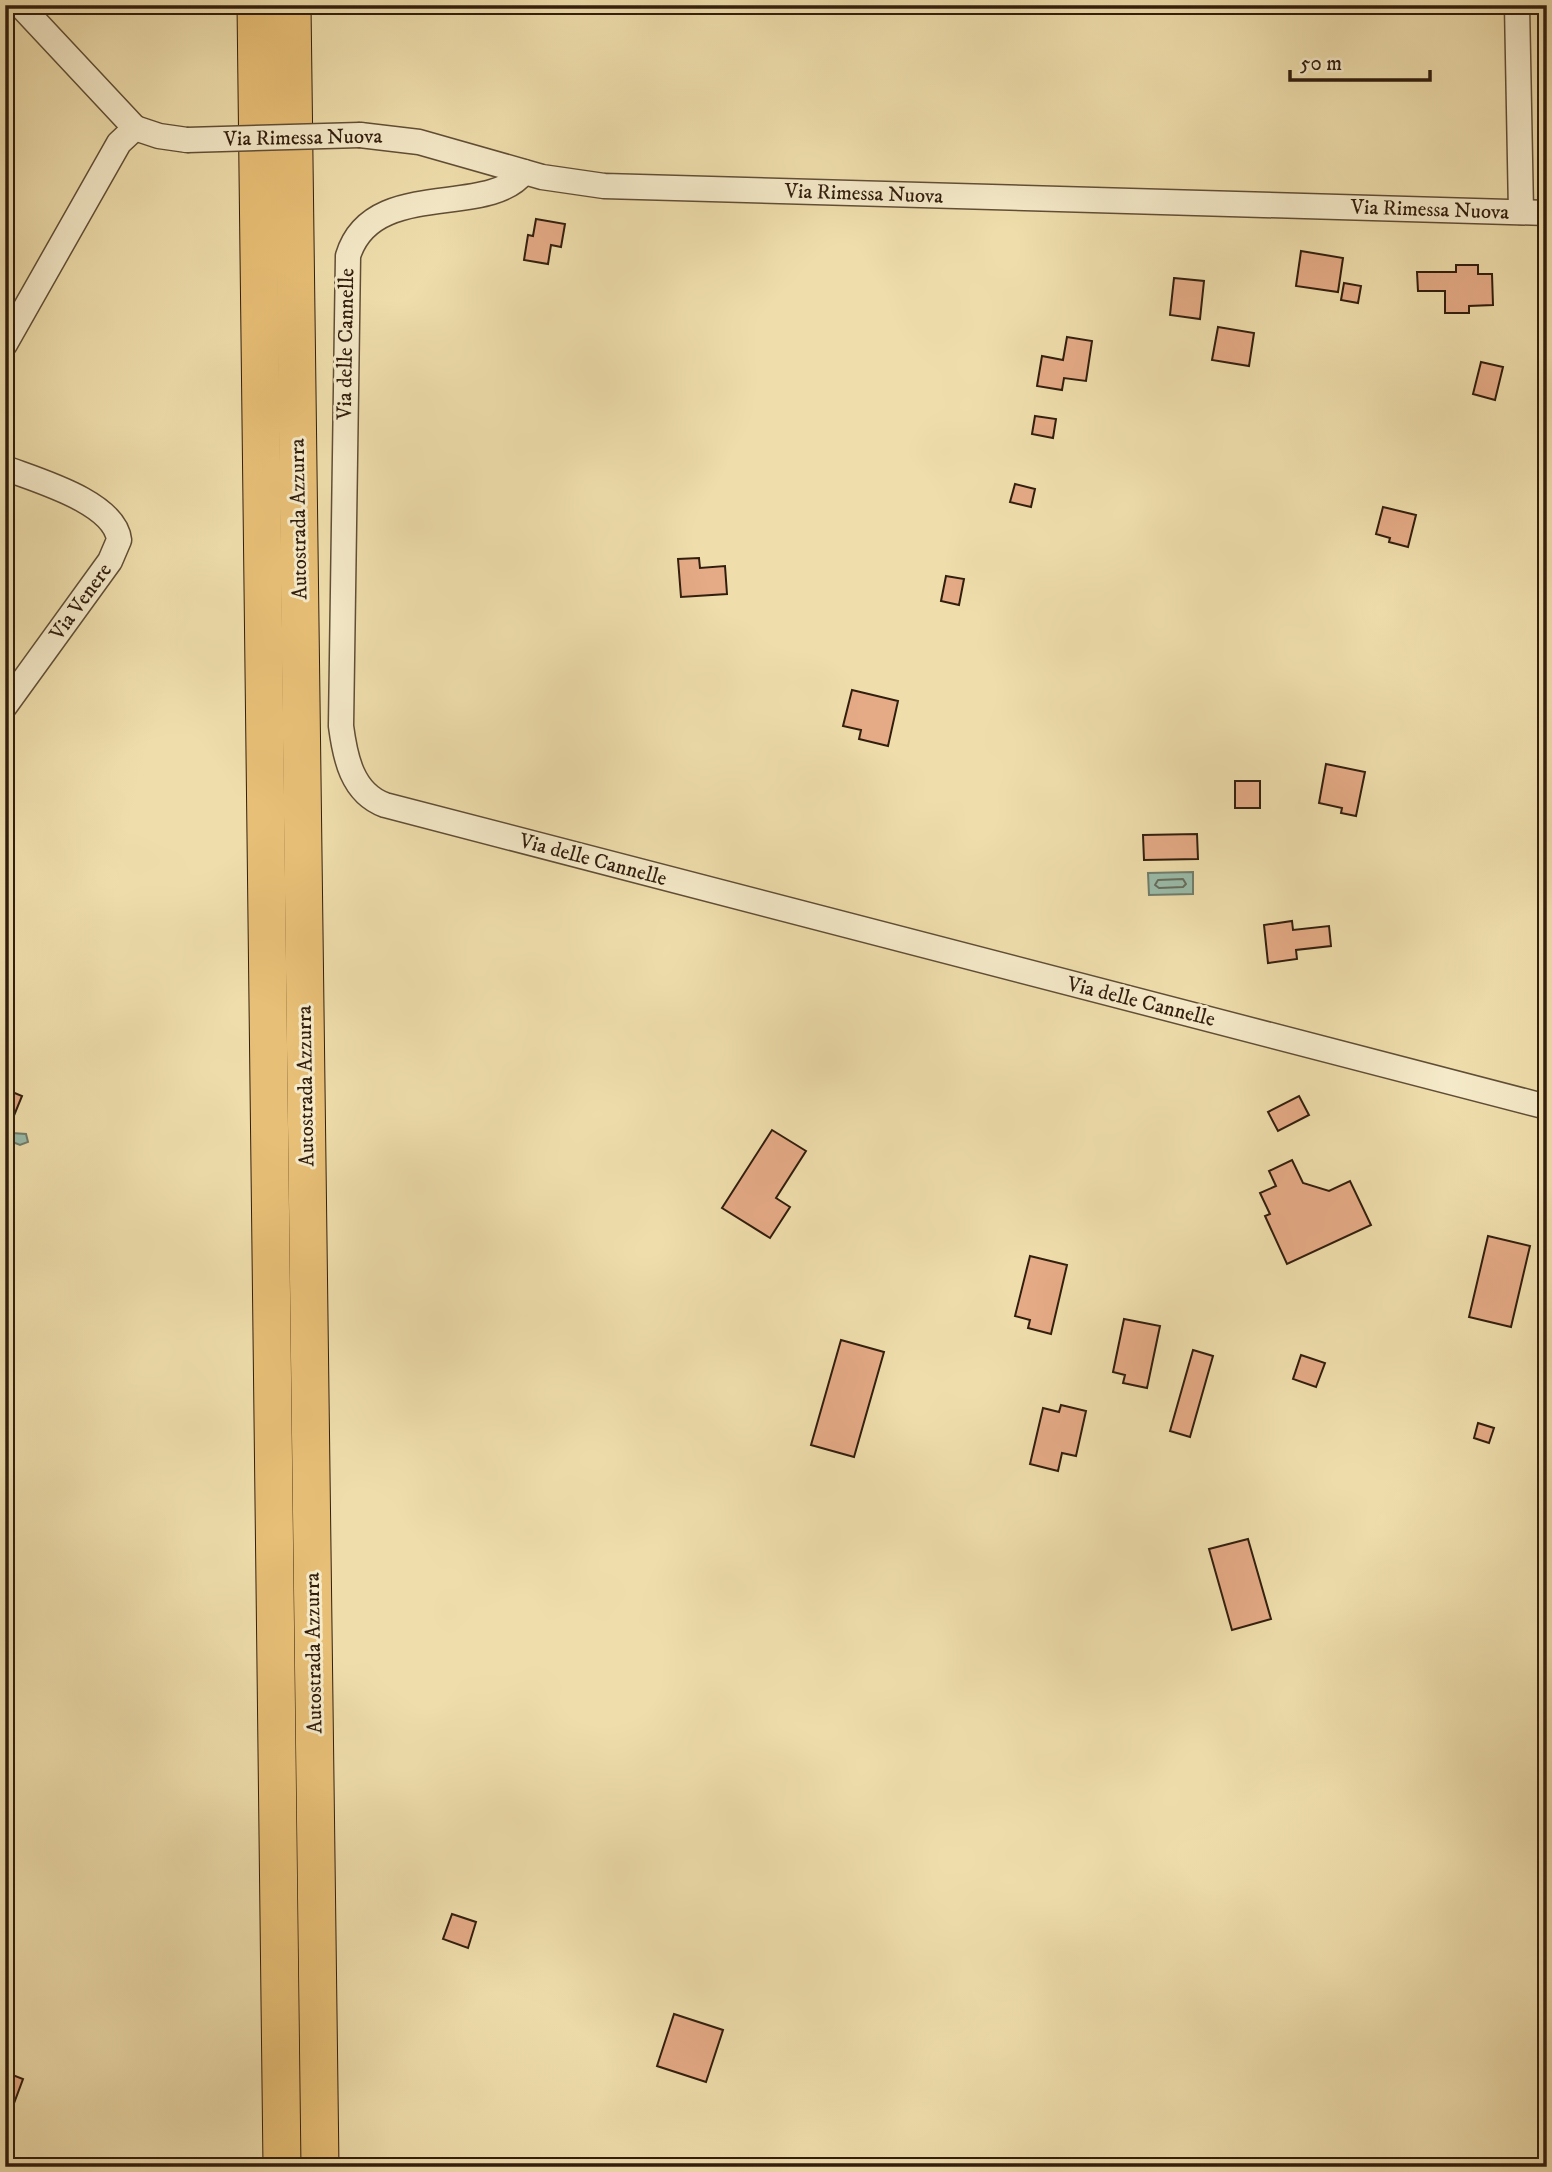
<svg xmlns="http://www.w3.org/2000/svg" width="1552" height="2172" font-family="'IM FELL DW Pica',serif">
<rect width="100%" height="100%" fill="#efdeac"/>
<filter id="stains"><feTurbulence type="fractalNoise" baseFrequency=".00286" numOctaves="4"/><feColorMatrix values="0 0 0 0 .2 0 0 0 0 .09 0 0 0 0 .02 0 0 0 .5 -.17"/></filter>
<radialGradient id="worn" r=".72"><stop offset=".6" stop-color="#630" stop-opacity="0"/><stop offset="1" stop-color="#630" stop-opacity=".3"/></radialGradient>
<!-- water -->
<g fill="#9abcaa" stroke="#707d6c" stroke-width="2">
<path d="M1193 872V894L1149 895 1148 873Z"/>
<path d="M8 1129 12 1133 26 1134 28 1142 20 1145 5 1139V1130Z"/>
</g>
<g fill="none" stroke-linecap="round" stroke-linejoin="round">
<!-- shore -->
<path stroke="#666d5c" stroke-width="2" d="M1183 879 1186 884 1183 887 1159 888 1155 885 1158 880Z"/>
</g>
<!-- building -->
<g fill="#e5ab86" stroke="#321e0e" stroke-width="2">
<path d="M536 219 565 224 561 247 551 245 548 264 524 260 528 235 533 236Z"/>
<path d="M1301 251 1343 258 1338 292 1296 286Z"/>
<path d="M1456 265H1478V274H1492L1493 305 1469 306V313H1445V291H1418L1417 272H1456Z"/>
<path d="M1174 278 1204 281 1200 319 1170 315Z"/>
<path d="M1344 283 1361 286 1358 303 1341 300Z"/>
<path d="M1218 327 1254 333 1249 366 1212 360Z"/>
<path d="M1067 337 1092 341 1086 381 1064 378 1062 390 1037 386 1042 356 1063 360Z"/>
<path d="M1481 362 1503 367 1495 400 1473 394Z"/>
<path d="M1035 416 1056 419 1053 438 1032 434Z"/>
<path d="M1015 484 1035 489 1031 507 1010 502Z"/>
<path d="M1383 507 1416 515 1408 547 1389 542 1390 538 1376 534Z"/>
<path d="M699 558 700 568 725 566 727 594 681 597 678 559Z"/>
<path d="M946 576 964 579 959 605 941 601Z"/>
<path d="M852 690 898 701 888 746 859 739 861 730 843 726Z"/>
<path d="M1326 764 1365 772 1356 816 1341 813 1342 808 1319 803Z"/>
<rect x="1235" y="781" width="25" height="27"/>
<path d="M1197 834 1198 859 1144 860 1143 835Z"/>
<path d="M1292 921 1293 930 1329 926 1331 946 1296 950 1297 959 1268 963 1264 925Z"/>
<path d="M5 1089 22 1096 6 1135H5Z"/>
<path d="M1299 1096 1309 1115 1278 1131 1268 1112Z"/>
<path d="M772 1130 806 1151 776 1198 790 1207 770 1238 722 1208Z"/>
<path d="M1292 1160 1303 1183 1329 1191 1350 1181 1371 1225 1287 1264 1265 1216 1270 1214 1260 1193 1276 1186 1269 1171Z"/>
<path d="M1488 1236 1530 1246 1511 1327 1469 1317Z"/>
<path d="M1030 1256 1067 1265 1051 1334 1028 1328 1030 1320 1015 1316Z"/>
<path d="M1124 1319 1160 1326 1147 1388 1123 1383 1125 1375 1113 1372Z"/>
<path d="M841 1340 884 1352 854 1457 811 1445Z"/>
<path d="M1193 1350 1213 1356 1190 1437 1170 1431Z"/>
<path d="M1301 1355 1325 1363 1316 1387 1293 1379Z"/>
<path d="M1061 1405 1086 1411 1076 1456 1062 1453 1058 1471 1030 1464 1043 1408 1059 1412Z"/>
<path d="M1478 1423 1494 1428 1489 1443 1474 1438Z"/>
<path d="M1248 1539 1271 1619 1232 1630 1209 1549Z"/>
<path d="M452 1914 476 1922 468 1948 443 1939Z"/>
<path d="M674 2014 723 2030 706 2082 657 2066Z"/>
<path d="M5 2072 23 2079 7 2122H5Z"/>
</g>
<g fill="none" stroke-linecap="round" stroke-linejoin="round">
<!-- minor casing -->
<g stroke="#614e36" stroke-width="27">
<g id="minor">
<path d="M20 5 135 128"/>
<path d="M1517 5 1521 212"/>
<path d="M360 135 419 142 542 177 604 186 1547 213"/>
<path d="M524 172C488 219 372 177 348 256L341 726C345 757 352 793 385 805L1547 1107"/>
<path d="M5 344 119 143 135 128 159 136 187 140"/>
<path d="M5 468C36 480 115 502 119 540L110 561 5 706"/>
</g>
</g>
<!-- highway casing -->
<g stroke="#321e0e" stroke-width="39">
<g id="highway">
<path d="M256 5 282 2167"/>
<path d="M292 5 320 2167"/>
</g>
</g>
<!-- minor -->
<use href="#minor" stroke="#f5eac9" stroke-width="24"/>
<!-- highway -->
<use href="#highway" stroke="#e8bf76" stroke-width="37"/>
<!-- minor-bridge casing -->
<g stroke="#614e36" stroke-width="27" stroke-linecap="butt">
<path id="minor-bridge" d="M187 140 360 135"/>
</g>
<!-- minor-bridge -->
<use href="#minor-bridge" stroke="#f5eac9" stroke-width="24"/>
</g>
<g text-anchor="middle" dominant-baseline="central" stroke-width="6" stroke-linejoin="round" paint-order="stroke">
<!-- street labels -->
<g font-size="21" fill="#321e0e" stroke="#f5eac9">
<text transform="translate(303 138) rotate(-1)">Via Rimessa Nuova</text>
<text transform="translate(864 194) rotate(2)">Via Rimessa Nuova</text>
<text transform="translate(1430 210) rotate(2)">Via Rimessa Nuova</text>
<text transform="translate(346 344) rotate(-89)">Via delle Cannelle</text>
<text transform="translate(299 519) rotate(-91)">Autostrada Azzurra</text>
<text transform="translate(81 602) rotate(-54)">Via Venere</text>
<text transform="translate(593 860) rotate(15)">Via delle Cannelle</text>
<text transform="translate(1141 1002) rotate(14)">Via delle Cannelle</text>
<text transform="translate(306 1086) rotate(-91)">Autostrada Azzurra</text>
<text transform="translate(314 1653) rotate(-91)">Autostrada Azzurra</text>
</g>
</g>
<!-- margin -->
<rect width="1552" height="2172" fill="none" stroke="#efdeac" stroke-width="28"/>
<rect x="7" y="7" width="1538" height="2158" fill="none" stroke="#321e0e" stroke-width="3.5"/>
<rect x="14" y="14" width="1524" height="2144" fill="none" stroke="#321e0e" stroke-width="2"/>
<!-- scale -->
<path d="M1290 70v10h140v-10" fill="none" stroke="#321e0e" stroke-width="3.5"/>
<text x="1300" y="70" font-size="21" fill="#321e0e" stroke="#f5eac9" stroke-width="5" paint-order="stroke">50 m</text>
<rect width="100%" height="100%" filter="url(#stains)"/>
<rect width="100%" height="100%" fill="url(#worn)"/>
</svg>
